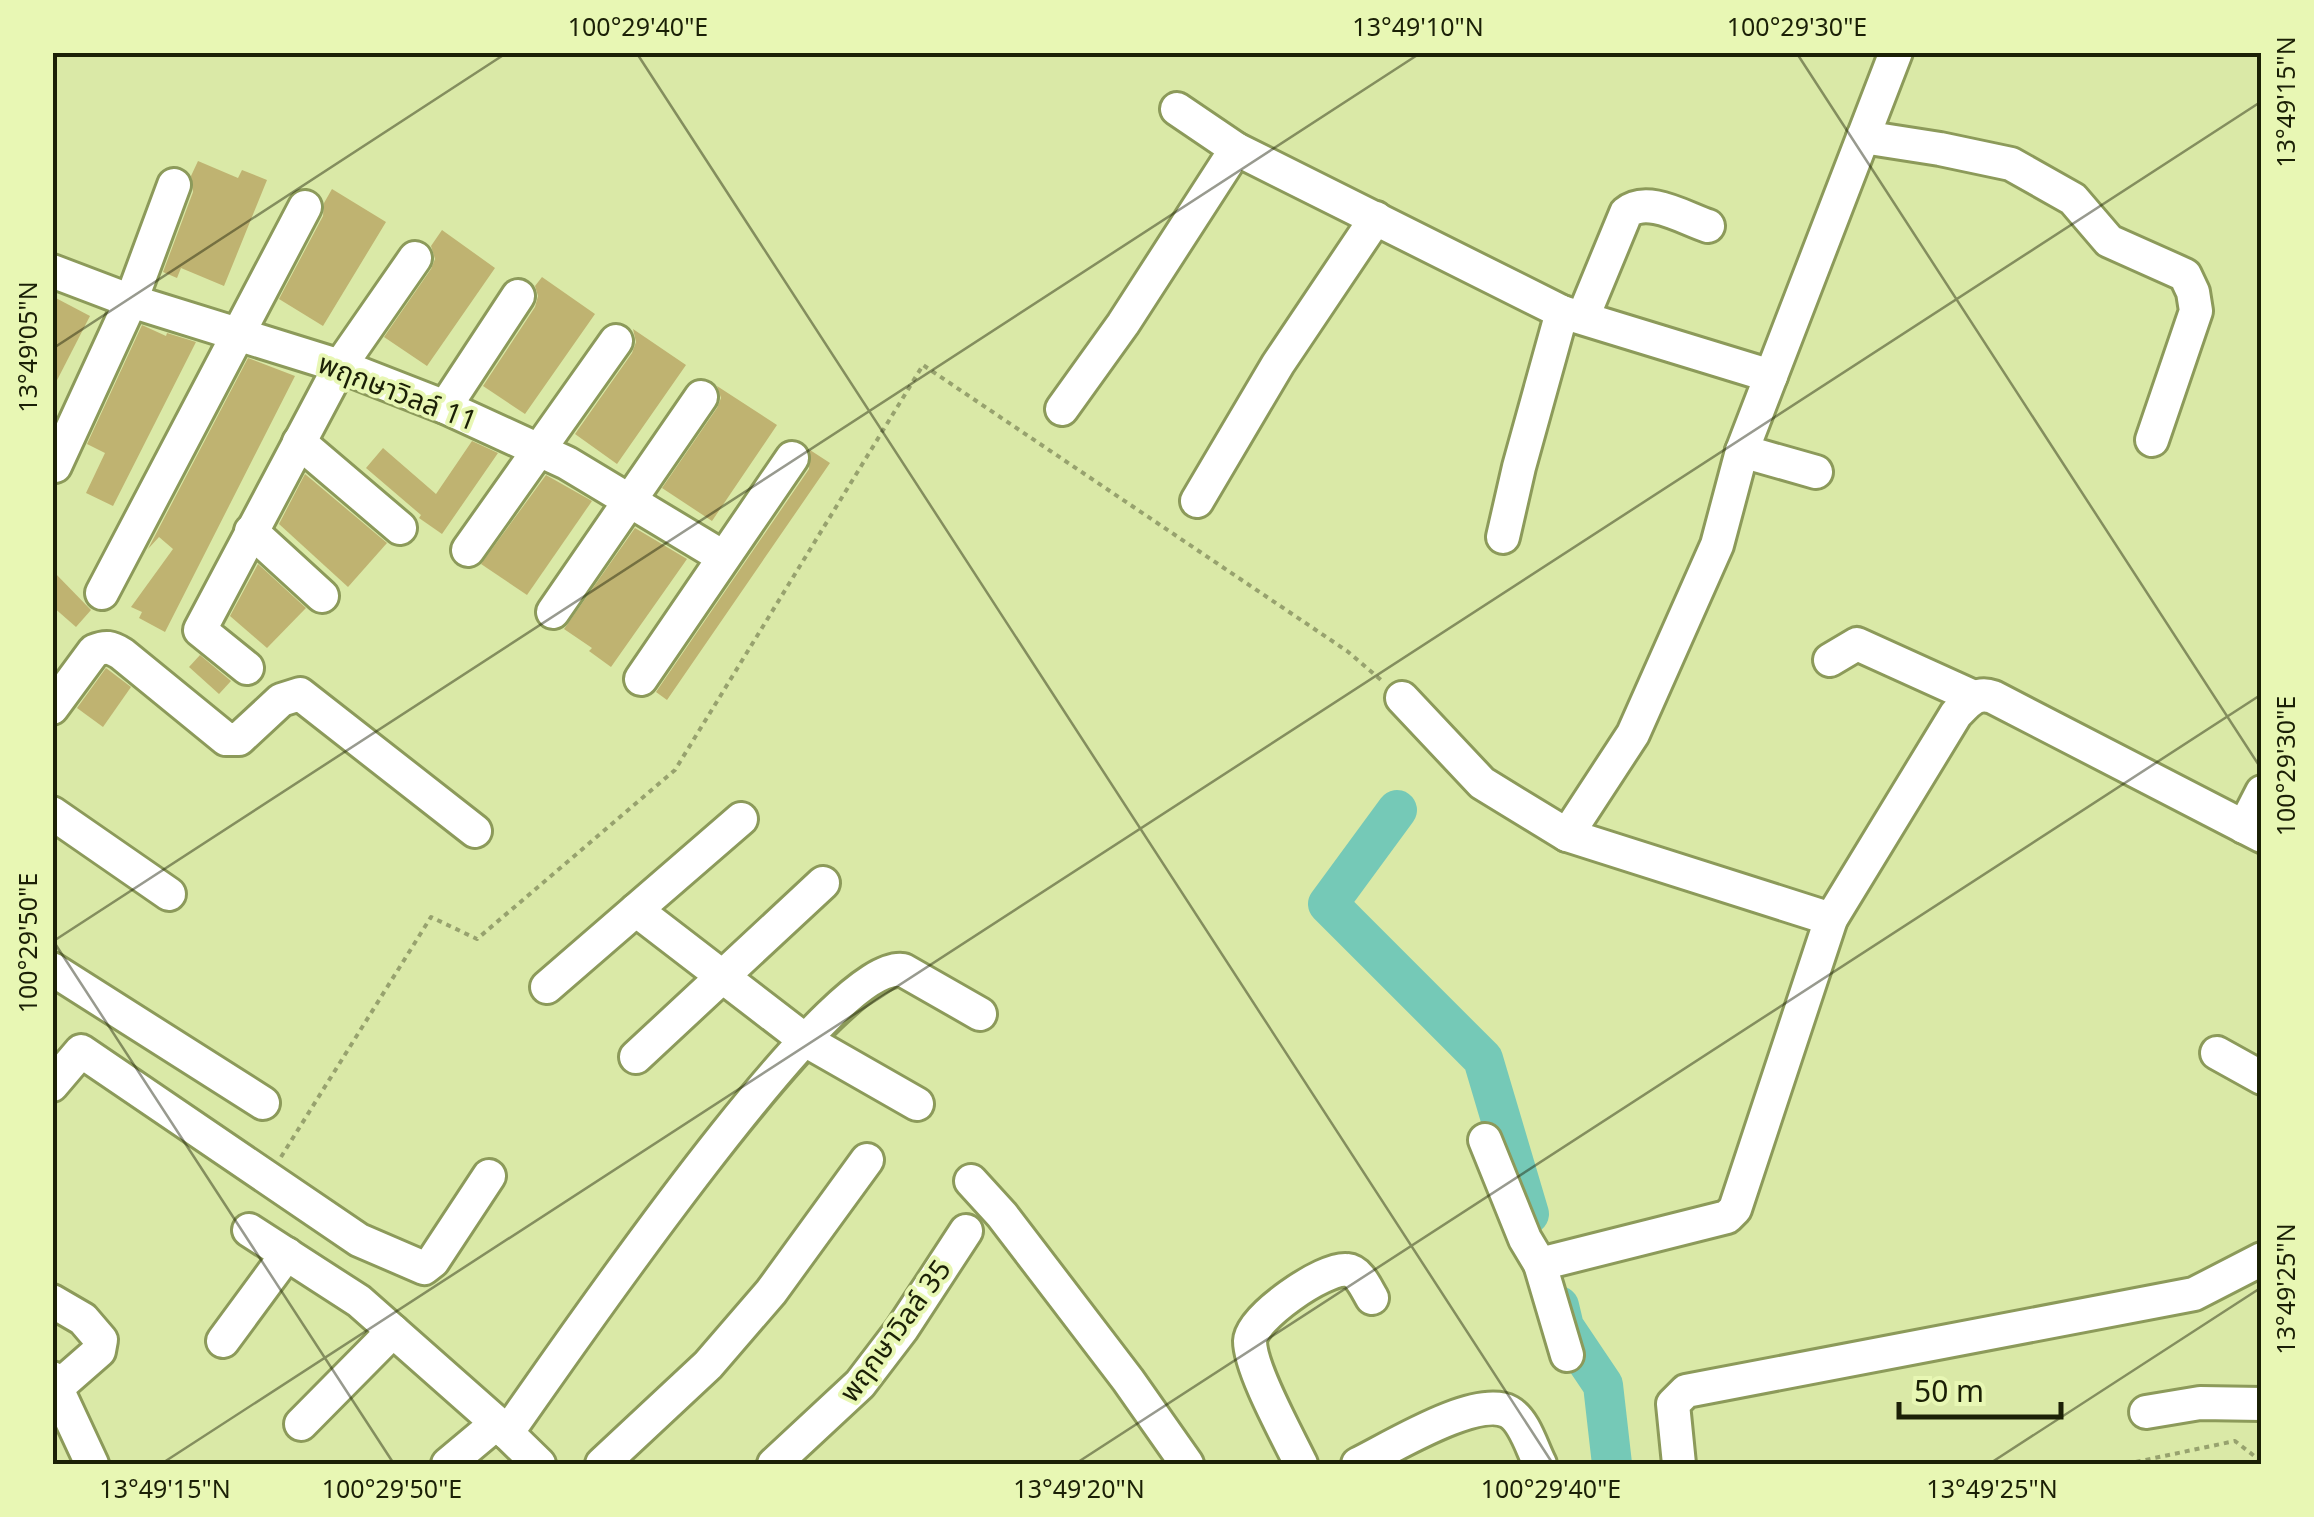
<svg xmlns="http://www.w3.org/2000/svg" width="2314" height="1517" font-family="'Noto Sans','Noto Sans Thai',sans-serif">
<rect width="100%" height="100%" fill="#dae9a7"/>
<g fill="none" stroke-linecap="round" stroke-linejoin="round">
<!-- river -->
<g stroke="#75c9b7" stroke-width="40">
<path d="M1397 810 1328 904 1483 1059 1529 1214"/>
<path d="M1559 1306 1564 1327 1603 1385 1612 1464"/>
</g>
</g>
<!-- building -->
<g fill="#bfb371">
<path d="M198 161 238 178 242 170 267 180 224 286 181 268 177 278 163 272 193 192 191 176Z"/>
<path d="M332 189 386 222 323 326 279 299 323 216 324 203Z"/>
<path d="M442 230 495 268 427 366 384 337 431 269 435 259 431 246Z"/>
<path d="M542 277 595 314 525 414 483 386 535 307 538 296 535 286Z"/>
<path d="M52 296 90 316 52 390Z"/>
<path d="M142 325 166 336 167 333 196 342 113 506 86 493 105 453 87 444Z"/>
<path d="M633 329 686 365 617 464 575 434 632 353 636 342Z"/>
<path d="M248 358 295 376 165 632 139 618 142 612 131 607 173 549 159 537 148 549Z"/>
<path d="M717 386 777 425 712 521 662 488 717 408 721 398Z"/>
<path d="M472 441 498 453 442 534 419 518 421 515 366 468 383 448 436 494Z"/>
<path d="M810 450 830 463 667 700 656 692 809 469Z"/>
<path d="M305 474 387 543 348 587 279 524Z"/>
<path d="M546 475 592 501 527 595 481 564Z"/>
<path d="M635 528 687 559 611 667 589 651 592 648 564 629Z"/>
<path d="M258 564 306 608 267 648 230 616Z"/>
<path d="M52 570 91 610 76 627 52 606Z"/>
<path d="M200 655 231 681 219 694 189 667Z"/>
<path d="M106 668 131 687 103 727 77 708Z"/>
</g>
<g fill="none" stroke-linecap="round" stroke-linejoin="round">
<!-- minor casing -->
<g stroke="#8c9a5a" stroke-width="38">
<g id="minor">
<path d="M1177 109 1236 149 1562 312 1771 376"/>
<path d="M1863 137 1940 149 2011 164 2073 199 2109 241 2185 275 2193 292 2196 311 2152 440"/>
<path d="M52 271 131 301 340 366 445 407 567 463 723 557"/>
<path d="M1583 317 1626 213C1647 195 1684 218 1708 226"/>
<path d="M445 407 518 296"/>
<path d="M1062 409 1123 324 1236 149"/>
<path d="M299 442 400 528"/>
<path d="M1742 451 1816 472"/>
<path d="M55 466 131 301 174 185"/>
<path d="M1197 501 1278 364 1376 218"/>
<path d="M251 531 322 596"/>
<path d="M1503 537 1519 467 1562 312"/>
<path d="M468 550 616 341"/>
<path d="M102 593 305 207"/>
<path d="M553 612 701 397"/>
<path d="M1830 660 1857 644 1974 697"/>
<path d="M247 668 200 630 340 366 415 258"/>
<path d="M641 679 792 458"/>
<path d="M1402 698 1482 783 1567 835"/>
<path d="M52 708 94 651C106 646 111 647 122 654L226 739H239L281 700 300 694 475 831"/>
<path d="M52 813 169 894"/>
<path d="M2244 827 2262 792"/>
<path d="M636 910 805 1040 917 1104"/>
<path d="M1831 919 1567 835 1633 734 1717 545 1742 451 1896 52"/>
<path d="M52 969 263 1103"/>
<path d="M547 987 741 819"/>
<path d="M2217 1053 2262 1078"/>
<path d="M636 1057 823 883"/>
<path d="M52 1085 81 1051 359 1240 424 1268 433 1261 489 1176"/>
<path d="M1485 1140 1525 1239 1540 1264 1727 1217 1735 1209 1831 919 1956 714C1968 702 1976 691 1993 697L2262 836"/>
<path d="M971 1181 1002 1215 1128 1380 1187 1464"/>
<path d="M249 1230 359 1301 497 1423 539 1464"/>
<path d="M1540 1264 1567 1355"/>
<path d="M52 1301 83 1319 101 1340 99 1351 59 1386"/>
<path d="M223 1341 287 1254"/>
<path d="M52 1378 92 1464"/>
<path d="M2146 1412 2200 1403 2262 1404"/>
<path d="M301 1424 393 1331"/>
<path d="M507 1433C558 1362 830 959 903 970L980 1014"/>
<path d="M448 1464 497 1423"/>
<path d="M602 1464 708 1365 771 1292 867 1160"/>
<path d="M774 1464 860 1384 902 1329 966 1231"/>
<path d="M1301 1464C1288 1437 1250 1369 1250 1341 1251 1318 1324 1267 1347 1270 1359 1271 1366 1288 1372 1298"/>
<path d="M1358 1464C1389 1449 1477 1394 1509 1412 1525 1421 1532 1449 1540 1464"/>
<path d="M1679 1464 1673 1404 1686 1391 2194 1294 2262 1259"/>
</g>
</g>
<!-- path -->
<g stroke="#97a26e" stroke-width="4" stroke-dasharray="5 5" stroke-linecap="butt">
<path d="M281 1157 431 917 477 939 675 770 923 365 1347 651 1381 680"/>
<path d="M2126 1464 2235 1441 2262 1462"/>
</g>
<!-- minor -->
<use href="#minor" stroke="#fff" stroke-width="32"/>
</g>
<!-- ticks -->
<path fill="none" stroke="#1b2006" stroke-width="2.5" stroke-opacity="0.45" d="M636 52 1553 1464M1796 52 2262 770M52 349 508 52M52 939 394 1464M52 942 1422 52M161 1464 2262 101M1075 1464 2262 694M1989 1464 2262 1287"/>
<g text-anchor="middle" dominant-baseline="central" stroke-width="8" stroke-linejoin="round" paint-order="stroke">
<!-- street labels -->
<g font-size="28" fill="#1b2006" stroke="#e8f7b4">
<text transform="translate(398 391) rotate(21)">พฤกษาวิลล์ 11</text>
<text transform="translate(894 1330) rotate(-54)">พฤกษาวิลล์ 35</text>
</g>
</g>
<!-- border -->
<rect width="2314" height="1517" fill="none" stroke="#e8f7b4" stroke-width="110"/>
<!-- scale -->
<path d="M1899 1402v15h162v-15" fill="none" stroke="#1b2006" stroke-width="5"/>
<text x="1914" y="1402" font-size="30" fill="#1b2006" stroke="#e8f7b4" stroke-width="8" paint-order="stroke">50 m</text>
<rect x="55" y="55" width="2204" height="1407" fill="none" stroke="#1b2006" stroke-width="4"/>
<g font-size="25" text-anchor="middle" fill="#1b2006">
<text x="638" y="36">100°29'40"E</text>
<text x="1418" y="36">13°49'10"N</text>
<text x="1797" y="36">100°29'30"E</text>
<text transform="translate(2286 102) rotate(-90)" y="9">13°49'15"N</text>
<text transform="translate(28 347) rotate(-90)" y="9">13°49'05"N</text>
<text transform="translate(2286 766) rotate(-90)" y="9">100°29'30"E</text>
<text transform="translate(28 943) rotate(-90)" y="9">100°29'50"E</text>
<text transform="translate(2286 1289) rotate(-90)" y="9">13°49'25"N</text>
<text x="165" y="1498">13°49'15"N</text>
<text x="392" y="1498">100°29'50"E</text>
<text x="1079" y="1498">13°49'20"N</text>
<text x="1551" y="1498">100°29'40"E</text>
<text x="1992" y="1498">13°49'25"N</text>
</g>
</svg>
